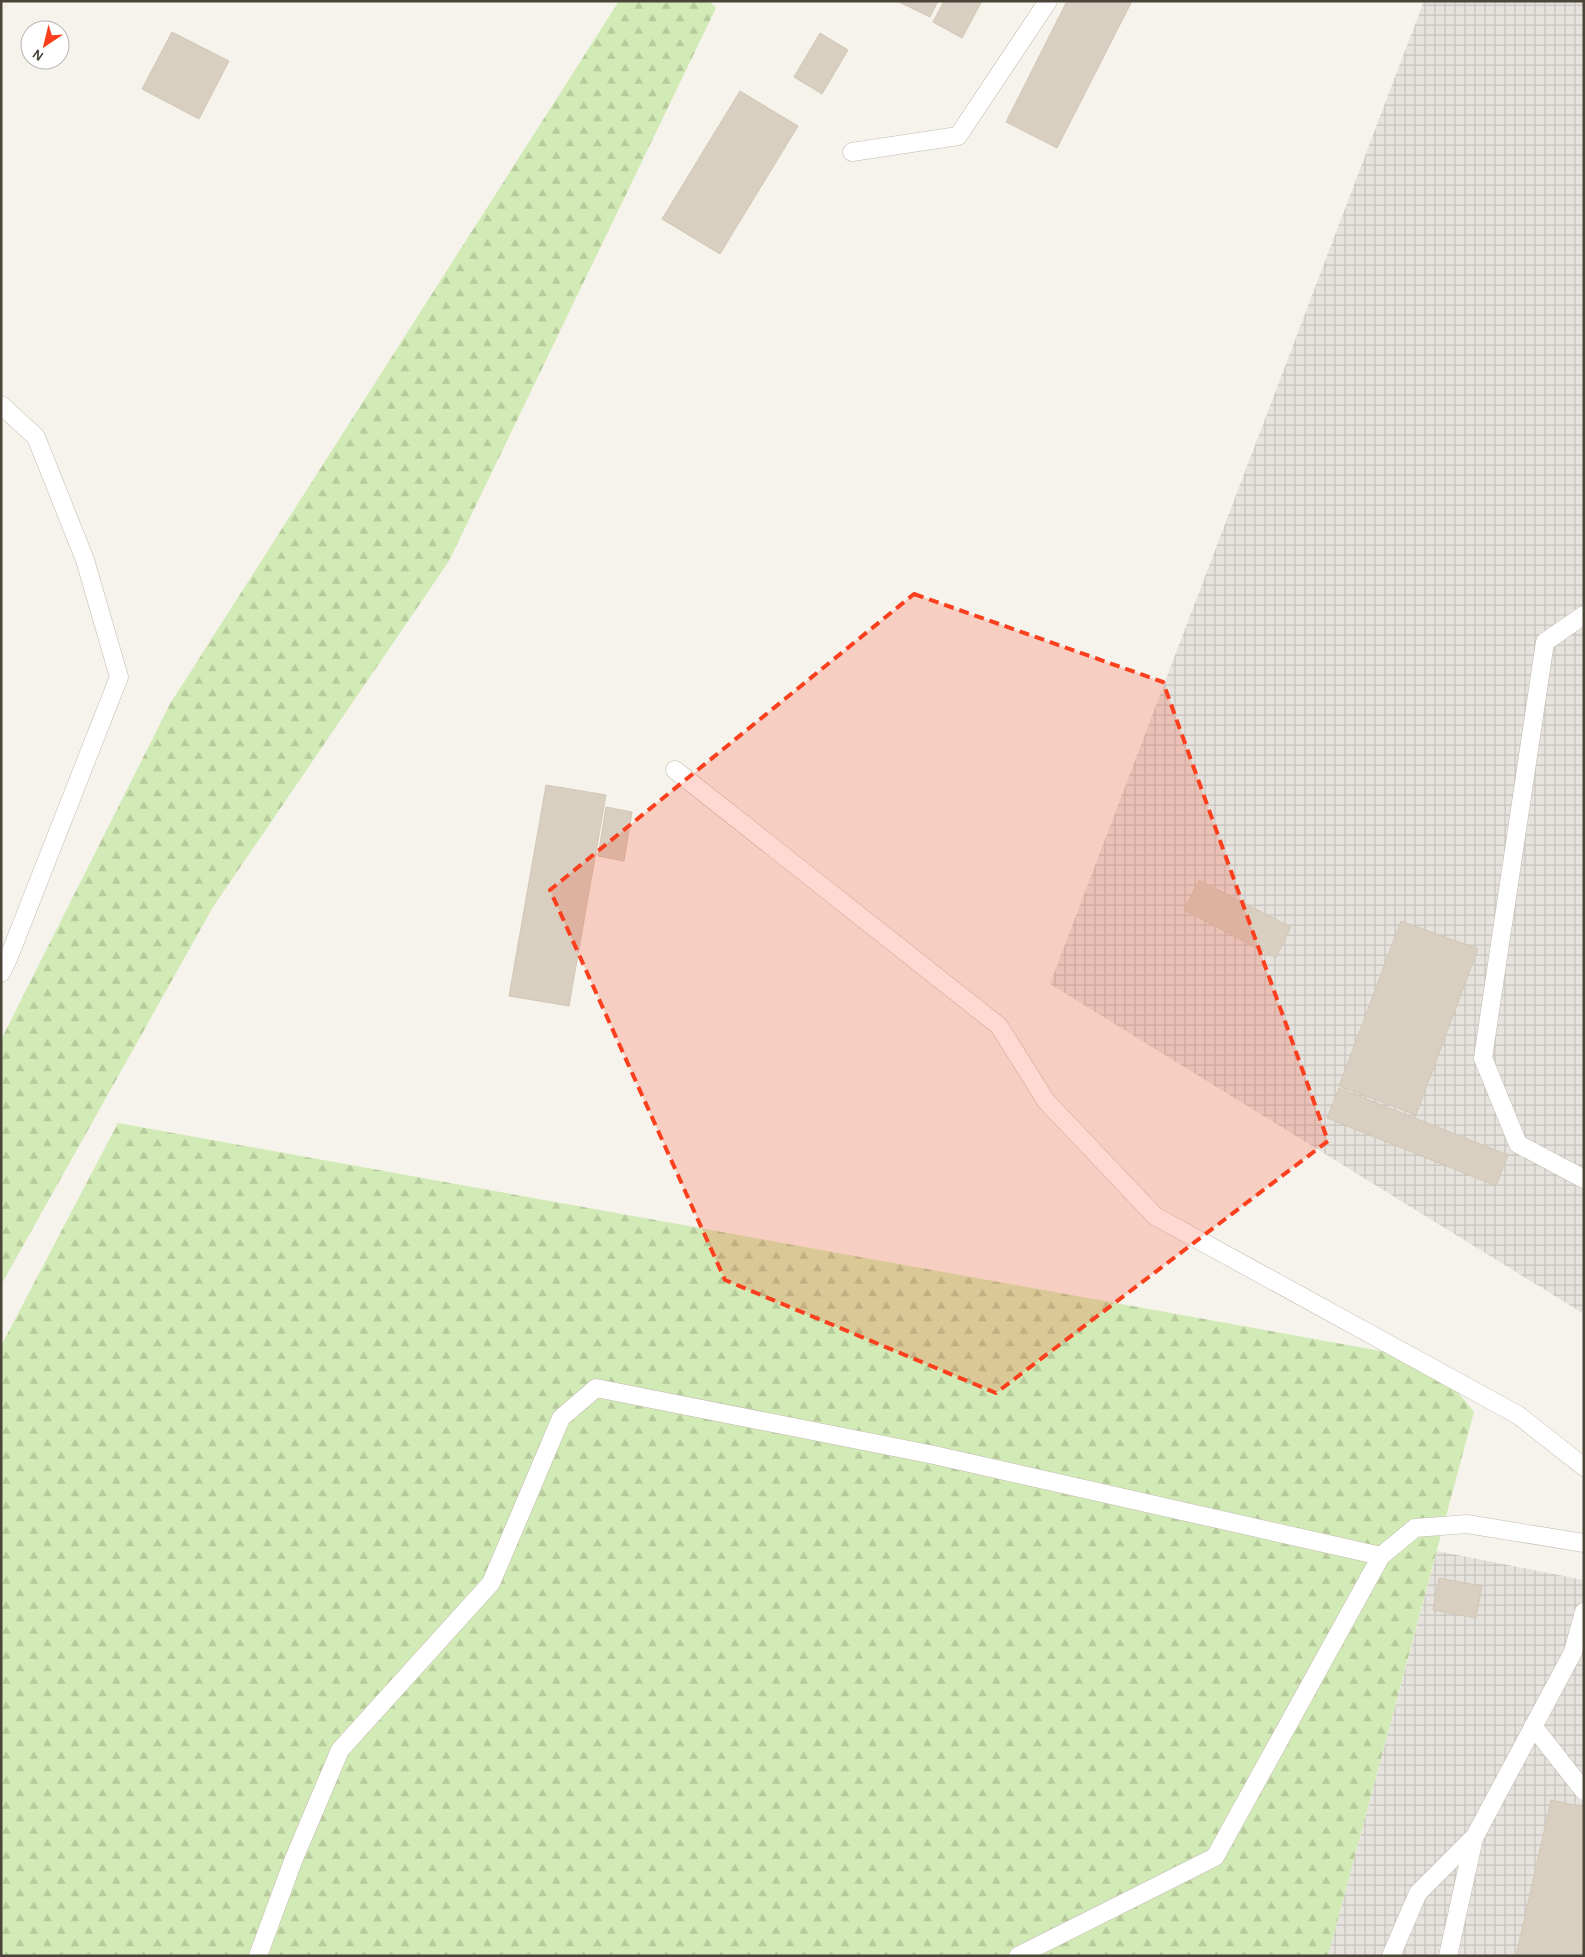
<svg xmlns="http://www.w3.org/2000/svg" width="1585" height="1957" font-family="'Alegreya Sans',sans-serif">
<defs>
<pattern id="industrial-grid" width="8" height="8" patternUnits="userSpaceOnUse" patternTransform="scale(1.25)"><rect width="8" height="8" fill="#e6e2dd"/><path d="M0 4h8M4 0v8" fill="none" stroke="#c7c3be"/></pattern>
<pattern id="forest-firs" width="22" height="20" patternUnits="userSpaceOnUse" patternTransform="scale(1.25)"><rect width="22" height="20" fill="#d2eab5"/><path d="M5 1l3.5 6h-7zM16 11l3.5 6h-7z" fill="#b6ca9c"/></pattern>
</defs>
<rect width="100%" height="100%" fill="#f6f3ec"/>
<!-- industrial -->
<g fill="url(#industrial-grid)">
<path d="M1424 1H1584V1314L1050 984Z"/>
<path d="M1437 1551 1584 1580V1956H1328Z"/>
</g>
<!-- forest -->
<g fill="url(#forest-firs)">
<path d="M619 1H709L716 8 449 561 213 907 1 1285V1040L170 704Z"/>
<path d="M118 1123 1431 1360 1474 1412 1328 1956H1V1346Z"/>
</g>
<!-- building -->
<g fill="#d8cfc1" stroke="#d3c7b4">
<path d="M897 1H938L930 17Z"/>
<path d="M944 1H982L962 38 933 22Z"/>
<path d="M1067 1H1132L1057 148 1006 122Z"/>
<path d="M172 32 229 61 199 119 142 89Z"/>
<path d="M820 33 848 50 822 94 794 77Z"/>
<path d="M740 91 798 126 720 254 662 219Z"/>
<path d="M546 785 606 795 569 1006 509 996Z"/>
<path d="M606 807 632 812 624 861 598 856Z"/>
<path d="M1199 880 1291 927 1276 958 1184 910Z"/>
<path d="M1401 921 1478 949 1416 1115 1339 1086Z"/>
<path d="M1339 1088 1508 1155 1496 1186 1327 1118Z"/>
<path d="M1439 1578 1482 1586 1476 1618 1433 1610Z"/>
<path d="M1551 1800 1584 1807V1946L1582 1956H1516Z"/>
</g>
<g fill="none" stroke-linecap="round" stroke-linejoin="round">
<!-- lane casing -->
<g stroke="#c2bbae" stroke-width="19">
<g id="lane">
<path d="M852 152 958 136 1048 1"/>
<path d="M1 405 36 437 85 560 119 677 8 959 1 973"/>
<path d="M1584 615 1545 642 1483 1058 1518 1144 1584 1179"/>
<path d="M675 770 999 1026 1046 1101 1155 1216 1518 1415 1584 1467"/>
<path d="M1533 1726 1584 1791"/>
<path d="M258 1956 293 1861 340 1750 491 1583 561 1418 596 1388 934 1455 1381 1556"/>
<path d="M1018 1956 1215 1857 1381 1556 1415 1528 1467 1524 1584 1543"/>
<path d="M1391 1956 1418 1893 1473 1838"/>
<path d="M1448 1956 1474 1838 1573 1652 1584 1612"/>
</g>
</g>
<!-- lane -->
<use href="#lane" stroke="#fff" stroke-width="18"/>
</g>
<!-- marked area -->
<path fill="#fc3f1d" fill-opacity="0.2" stroke="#fc3f1d" stroke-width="4" stroke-dasharray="10 6" stroke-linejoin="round" d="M914 594 1163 682 1328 1141 996 1393 725 1280 550 890Z"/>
<!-- border -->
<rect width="1585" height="1957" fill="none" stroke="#4b4439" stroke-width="5"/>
<!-- north arrow -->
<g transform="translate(45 45) rotate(215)"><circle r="24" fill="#ffffff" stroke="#b7b4b0"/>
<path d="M0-4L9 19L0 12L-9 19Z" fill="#fc3f1d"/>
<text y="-8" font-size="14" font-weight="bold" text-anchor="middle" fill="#4b4439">N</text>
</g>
</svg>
